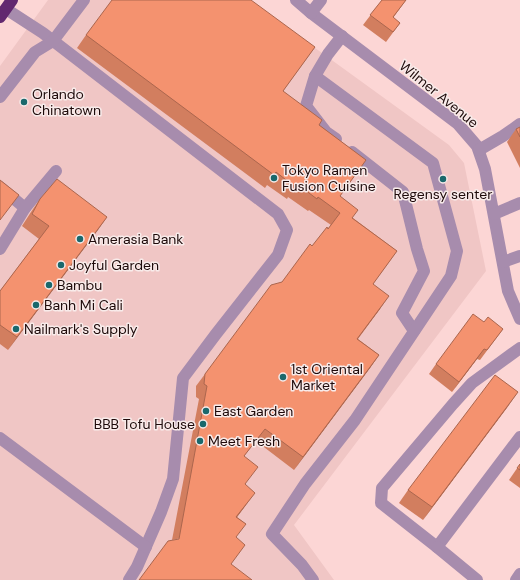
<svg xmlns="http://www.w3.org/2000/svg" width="520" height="580" font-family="'DM Sans',sans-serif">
<rect width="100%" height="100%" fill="#fcd6d5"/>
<!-- built -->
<path fill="#f0c6c5" d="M48 0H249L449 145 464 163 486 271 294 525 334 580H0V66Z"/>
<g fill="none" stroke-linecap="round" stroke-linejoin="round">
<!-- minor -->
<g stroke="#a78cad" stroke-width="12">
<path d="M296 0 311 13 458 124 477 146 485 169 508 291 520 319"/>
<path d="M6 9 43 33 278 214 287 230 278 255 216 334 183 378 173 479 161 512 137 567 129 580"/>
<path d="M311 13 321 0"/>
<path d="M315 76 306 106 326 132 336 139"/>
<path d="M0 97 35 52 53 41 84 0"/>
<path d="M479 150 503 136 520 124"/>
<path d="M352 152 403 192 417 249 424 271 402 313 414 331"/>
<path d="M0 187 25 208"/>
<path d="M494 214 520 203"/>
<path d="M0 249 25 208 56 171"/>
<path d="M503 262 520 256"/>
<path d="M520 348 472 383 453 404 382 488 381 503 437 547 520 437"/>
<path d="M0 438 146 547"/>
<path d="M437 547 477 580"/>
<path d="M313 580 302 565 272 534 305 484 355 420 451 276 457 251 433 163 315 76 328 54 342 36"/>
<path d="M516 580 520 574"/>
</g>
<!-- highway -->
<path stroke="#62286f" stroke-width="12" d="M0 17 12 0"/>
</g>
<!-- wall -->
<g fill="#d27e5f">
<path d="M382 0H406L393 18 400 23 386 42 363 25Z"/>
<path d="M86 35 315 47 283 91 319 125 366 160 340 196 353 218 397 251 373 284 380 309 358 339 379 355 370 368 294 470 256 441 244 456 246 505 237 517 246 524 172 540 199 399 196 397V386L205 374 312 246 331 225 309 210 308 211 288 197 287 199 267 185 265 188 77 48Z"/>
<path d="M520 127V168L507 142 516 129Z"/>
<path d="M40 199 107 217 8 350 0 344V291L39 239 22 226 31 212Z"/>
<path d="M484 322 503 329 480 360 477 359 452 392 429 374 436 364Z"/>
<path d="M509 405 423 520 399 503 408 490Z"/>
<path d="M520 464V488L509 480Z"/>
</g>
<!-- shaded-wall -->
<g fill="#ab664e">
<path d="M107 217 98 230 8 350 17 337Z"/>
<path d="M389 296 380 309 348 351 357 339Z"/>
<path d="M484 349 477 359 452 392 459 382Z"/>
<path d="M379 355 370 368 294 470 303 457Z"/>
<path d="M518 392 509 405 423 520 432 507Z"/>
<path d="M255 493 228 529 236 517Z"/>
</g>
<!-- building -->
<g fill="#f4926f" stroke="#ab664e">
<path d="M112 0H251L315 47 283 91 322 120 319 125 366 160 340 196 358 210 352 218 397 251 373 284 389 296 357 339 379 355 303 457 265 429 244 456 258 467 245 484 255 493 236 517 246 524 236 537 245 545 231 564 252 580H139L168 541 179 539 207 386 204 384 205 374 271 285 282 282 310 244 312 246 327 227 328 229 340 213 318 197 317 199 297 184 295 187 276 172 274 175 86 35Z"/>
<path d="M382 0H406L393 17 400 23 393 32 370 15Z"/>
<path d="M520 127V137L516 129Z"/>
<path d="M57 179 107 217 17 337 0 325V291L49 226 32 214 40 199Z"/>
<path d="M0 180 19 195 0 220Z"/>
<path d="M473 314 484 322 488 317 503 329 487 350 484 349 459 382 436 364Z"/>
<path d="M495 375 518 392 432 507 408 490Z"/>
<path d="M520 464V470L517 468Z"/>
</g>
<!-- markers -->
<g fill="#1a686c" stroke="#f8ebea" stroke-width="1.5">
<circle cx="24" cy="102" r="4"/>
<circle cx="274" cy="178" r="4"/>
<circle cx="443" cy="179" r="4"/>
<circle cx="80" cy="239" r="4"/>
<circle cx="61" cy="265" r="4"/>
<circle cx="49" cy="285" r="4"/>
<circle cx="36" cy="305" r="4"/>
<circle cx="16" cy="329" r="4"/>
<circle cx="283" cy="377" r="4"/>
<circle cx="206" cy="411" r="4"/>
<circle cx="203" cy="424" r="4"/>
<circle cx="200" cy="441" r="4"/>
</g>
<g text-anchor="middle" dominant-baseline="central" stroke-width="3" stroke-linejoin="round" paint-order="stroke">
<!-- poi labels -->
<g font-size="14" fill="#1e0a0a" stroke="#f8ebea" text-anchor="start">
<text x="32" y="94">Orlando<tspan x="32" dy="16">Chinatown</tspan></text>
<text x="282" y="170">Tokyo Ramen<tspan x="282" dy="16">Fusion Cuisine</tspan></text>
<text x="443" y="194" text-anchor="middle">Regensy senter</text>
<text x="88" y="239">Amerasia Bank</text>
<text x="69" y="265">Joyful Garden</text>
<text x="57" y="285">Bambu</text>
<text x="44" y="305">Banh Mi Cali</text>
<text x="24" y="329">Nailmark's Supply</text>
<text x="291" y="369">1st Oriental<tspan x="291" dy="16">Market</tspan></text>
<text x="214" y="411">East Garden</text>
<text x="195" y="424" text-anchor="end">BBB Tofu House</text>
<text x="208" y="441">Meet Fresh</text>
</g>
<!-- street labels -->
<g font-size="14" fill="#1e0a0a" stroke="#f8ebea">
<text transform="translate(439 94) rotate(39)">Wilmer Avenue</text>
</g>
</g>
</svg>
